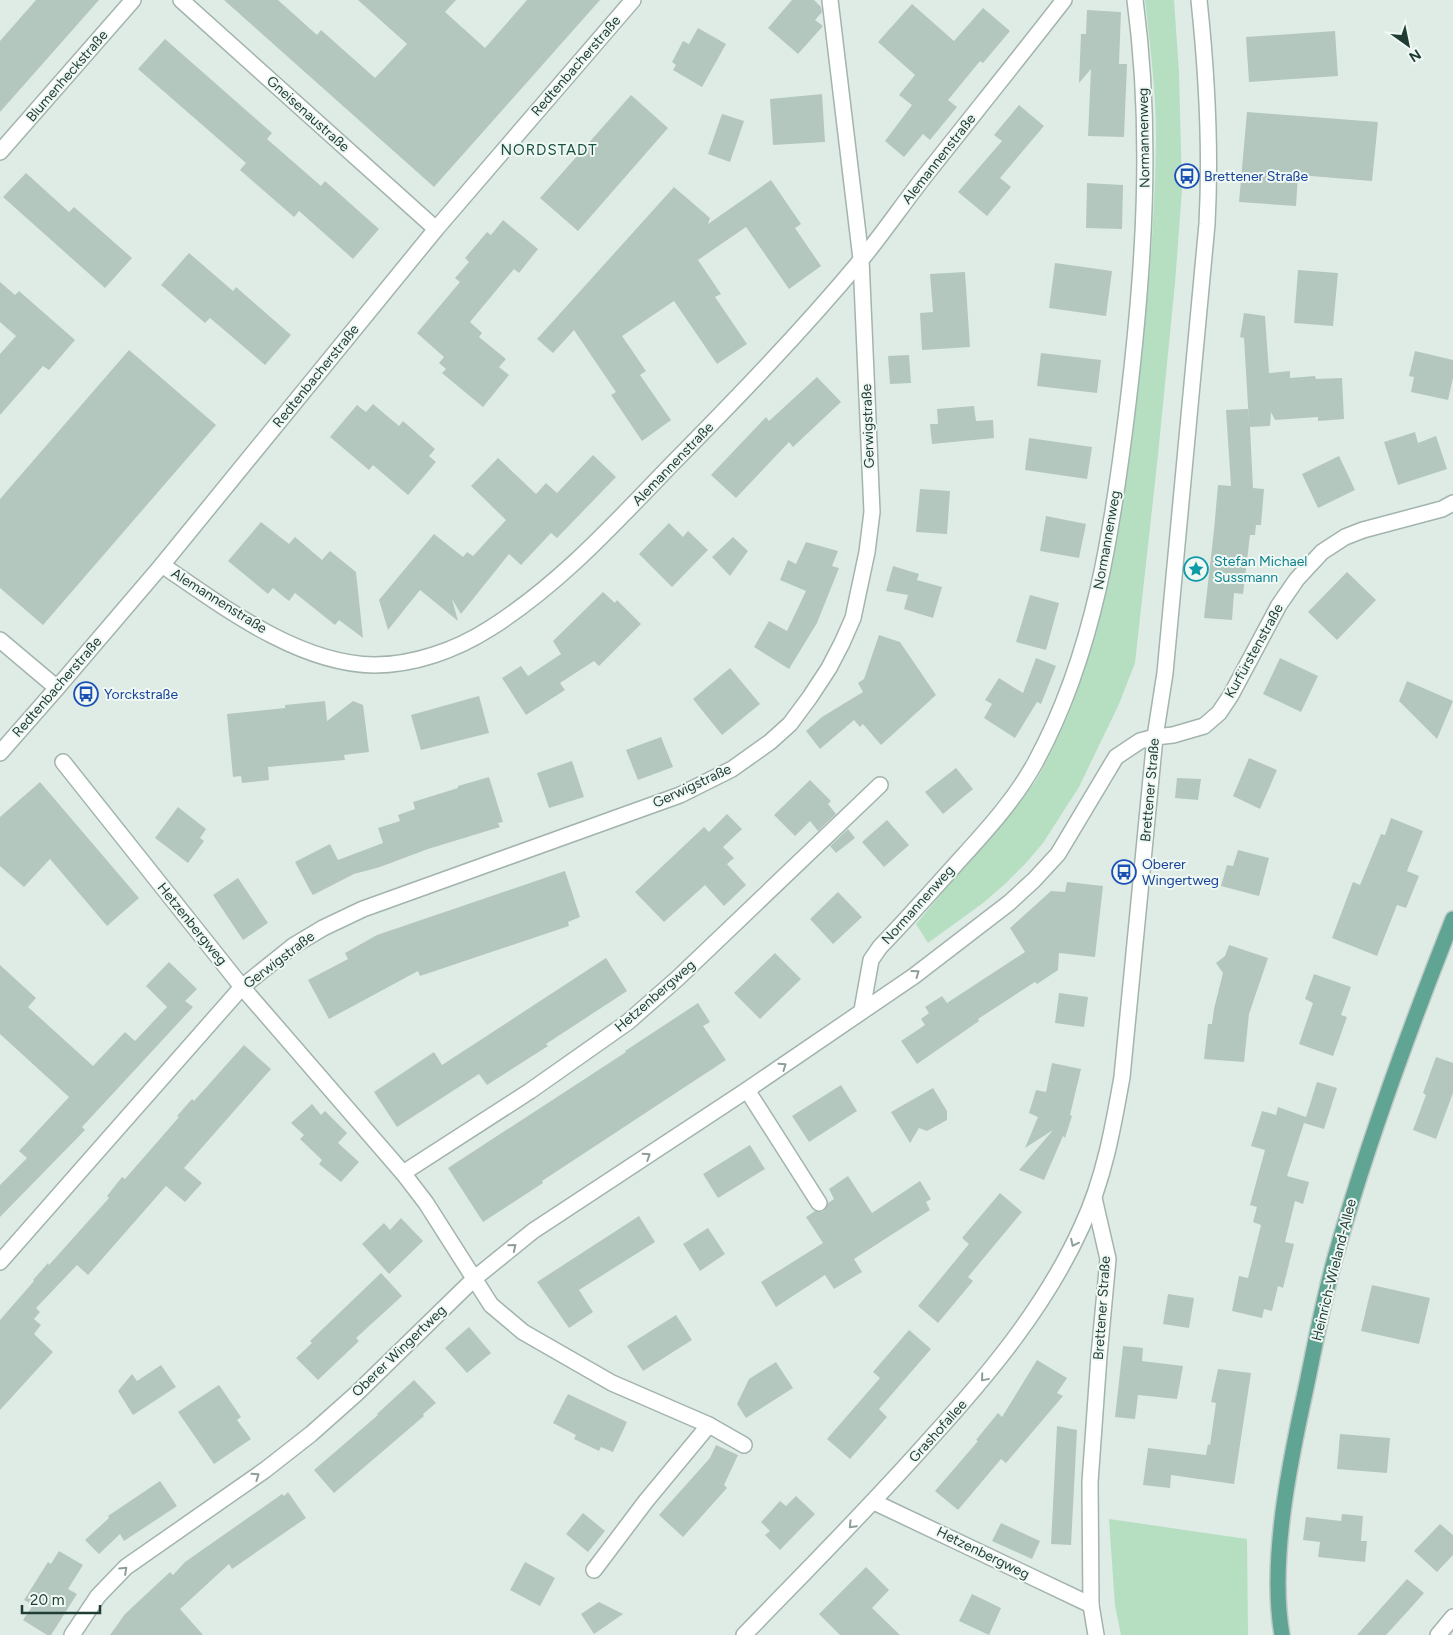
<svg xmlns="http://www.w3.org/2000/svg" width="1453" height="1635" font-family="Figtree,sans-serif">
<rect width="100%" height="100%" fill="#dfece6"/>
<!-- green -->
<g fill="#b6dfc1">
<path d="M1145 0H1174L1179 72 1182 190 1175 283 1158 455 1135 663 1119 704 1079 787 1043 843 1026 863 1005 884 983 903 928 943 916 924 1035 782C1099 672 1119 541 1135 416 1146 323 1155 230 1156 136 1156 91 1150 45 1145 0Z"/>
<path d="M1109 1519 1247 1539 1248 1635H1121L1115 1606Z"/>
</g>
<!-- building -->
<g fill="#b4c7bf">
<path d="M36 0H99L0 112V41Z"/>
<path d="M224 0H278L317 35 321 30 375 78 407 44 358 0H456L445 12 485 48 527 0H600L434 187Z"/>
<path d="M792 0H814L821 7 822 12 815 20 823 26 798 54 768 28Z"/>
<path d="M912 4 954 41 983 8 1010 31 983 63 980 61 948 100 957 107 930 140 923 134 904 157 885 141 912 105 899 95 915 75 878 42Z"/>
<path d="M1087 10 1121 12 1119 64H1127L1124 137 1088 136 1091 69 1079 83 1081 34H1086Z"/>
<path d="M698 28 726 44 702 87 673 70 676 65 672 62 683 41 689 44Z"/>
<path d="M1335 31 1338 76 1249 82 1246 37Z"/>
<path d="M165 39 272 133 267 139 321 186 325 181 379 229 353 259 299 211 294 217 240 170 246 163 138 69Z"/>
<path d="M822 94 825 142 773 145 770 99Z"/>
<path d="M631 95 668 128 578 231 540 198Z"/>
<path d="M1019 105 1044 126 1000 178 1011 187 987 216 958 192 1002 141 994 135Z"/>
<path d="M1247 112 1378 122 1372 181 1298 175 1296 206 1239 202Z"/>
<path d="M722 114 744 121 730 162 708 154Z"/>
<path d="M26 173 69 212 74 207 132 258 105 288 3 197Z"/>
<path d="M771 180 801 224 795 228 821 266 789 289 746 227 698 260 721 294 715 297 747 344 717 364 674 301 622 336 646 371 640 375 671 420 642 441 611 395 616 392 574 330 553 353 537 339 674 187 710 218 708 224Z"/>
<path d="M1087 183 1123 185 1122 229 1086 228Z"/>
<path d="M503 220 538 249 519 273 514 269 470 322 482 333 479 337 506 359 499 367 509 375 483 407 442 373 446 369 439 363 444 357 417 333 460 282 455 278 469 262 465 258 487 232 491 235Z"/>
<path d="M189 253 233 291 236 287 291 335 265 365 210 318 205 323 161 285Z"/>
<path d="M1055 263 1112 271 1106 316 1049 308Z"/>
<path d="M1298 270 1338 273 1333 326 1294 323Z"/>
<path d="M965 272 970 347 922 350 920 313 933 312 930 274Z"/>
<path d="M0 282 15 295 19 291 75 340 49 370 43 366 0 415V354L16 336 0 322Z"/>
<path d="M1244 313 1265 316 1269 373 1290 371V378L1315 376 1316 379 1342 378 1344 419 1318 421V417L1275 420 1271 412 1270 426 1250 427 1253 488 1264 489 1261 525H1256L1255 535H1250L1243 594 1234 593 1232 620 1204 618 1214 530 1218 485 1231 486 1226 410 1248 409 1249 423 1244 338 1240 337Z"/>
<path d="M129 350 216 425 43 625 0 588V499Z"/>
<path d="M1415 351 1453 360V378L1448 400 1411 392 1414 377 1409 376Z"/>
<path d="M1041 353 1101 360 1097 393 1037 386Z"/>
<path d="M909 355 911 383 890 384 888 356Z"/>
<path d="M817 377 841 402 793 447 789 442 736 498 711 475 766 417 769 421Z"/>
<path d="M373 404 399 426 403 421 435 449 429 456 436 462 408 495 373 465 369 470 330 437 357 405 366 412Z"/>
<path d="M974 406 976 421 993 420 994 438 932 444 930 424H938L937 409Z"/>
<path d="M1415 432 1418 443 1436 436 1447 469 1398 485 1384 442Z"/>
<path d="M1029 438 1092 447 1087 479 1025 470Z"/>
<path d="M593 455 616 477 557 538 551 533 521 565 509 554 461 614 452 599 458 621 420 590 388 630 379 600 434 534 463 557 467 552 473 556 506 520 471 486 498 458 536 494 546 483 557 493Z"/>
<path d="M1339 456 1355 490 1318 508 1302 474Z"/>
<path d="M920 489 950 491 947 534 916 532Z"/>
<path d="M1046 516 1086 524 1079 558 1040 551Z"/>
<path d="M261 522 289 544 295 537 322 560 330 551 356 572 363 638 339 620 335 625 295 593 289 601 273 588 268 594 228 561Z"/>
<path d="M669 523 683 537 688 531 708 550 672 587 639 554Z"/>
<path d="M733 537 748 551 730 576 712 557Z"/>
<path d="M806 542 838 551 832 566 839 568 817 623 789 669 754 647 769 621 787 631 806 591 780 580 788 560 796 564Z"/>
<path d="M893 566 919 574 917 580 942 587 933 618 904 609 908 595 886 591Z"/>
<path d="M1347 572 1376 600 1337 640 1308 612Z"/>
<path d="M603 592 615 603 617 600 641 624 599 666 594 661 560 683 565 690 526 715 502 678 521 666 528 676 561 654 553 641Z"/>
<path d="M1030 595 1059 603 1046 650 1016 642Z"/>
<path d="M879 635 900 642 936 695 881 745 863 724 860 727 854 720 820 749 806 731 822 717 863 692 858 683 864 679Z"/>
<path d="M1036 658 1056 666 1041 704 1037 702 1015 738 984 718 992 704 985 700 999 678 1023 693Z"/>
<path d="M1280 658 1318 676 1301 712 1263 694Z"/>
<path d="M730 668 760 704 722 735 693 699Z"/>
<path d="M1407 681 1453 701 1437 739 1399 701Z"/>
<path d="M479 696 489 733 421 750 411 715Z"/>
<path d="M325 701 327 721 353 701 363 705 369 752 344 755 345 760 268 767 269 780 242 783 241 776 233 777 227 714 285 708V705Z"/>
<path d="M661 737 673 767 638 780 626 750Z"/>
<path d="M1249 758 1277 770 1260 809 1233 796Z"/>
<path d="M572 761 584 797 549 808 537 773Z"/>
<path d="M956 768 973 789 943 814 925 792Z"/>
<path d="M489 777 503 822 498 823 500 827 428 849 380 867 354 874 313 895 311 892 295 862 330 844 338 860 383 843 378 828 400 821 398 815 415 809 413 802 458 788V786Z"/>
<path d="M1177 778 1201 779 1198 800 1175 798Z"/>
<path d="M810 780 831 801 828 804 836 814 818 831 810 821 795 836 774 815Z"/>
<path d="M40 782 139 898 107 926 50 859 24 887 0 866V817Z"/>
<path d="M178 807 206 829 200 838 204 841 188 863 155 838Z"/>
<path d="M727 814 742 829 723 847 734 858 727 864 746 885 724 906 705 885 664 922 635 892 704 827 709 832Z"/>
<path d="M1391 818 1423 831 1407 871 1419 876 1406 908 1397 905 1377 956 1332 938 1353 882 1360 885 1381 834 1385 835Z"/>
<path d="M887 820 909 845 884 867 862 842Z"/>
<path d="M848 829 855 838 836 853 830 846Z"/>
<path d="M1238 850 1269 858 1259 896 1221 886 1227 865 1233 866Z"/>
<path d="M565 871 580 917 568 922 569 926 420 976 418 971 329 1019 308 980 348 959 345 953 377 935Z"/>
<path d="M238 878 268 923 243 940 213 895Z"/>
<path d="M1067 882 1103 886 1095 957 1059 953 1058 970 1037 984 1035 982 978 1019 979 1021 917 1064 901 1041 925 1025 921 1019 929 1013 925 1007 942 996 947 1003 1025 952 1010 928 1051 891 1065 892Z"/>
<path d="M838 892 862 917 833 944 810 919Z"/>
<path d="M1229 945 1268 958 1249 1014 1244 1062 1204 1059 1208 1024H1212L1214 1009 1223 973 1216 963 1225 956Z"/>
<path d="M775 953 801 979 760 1019 734 993Z"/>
<path d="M606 958 627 991 546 1044 548 1046 487 1085 479 1074 397 1127 374 1092 434 1052 442 1065Z"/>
<path d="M169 962 197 989 185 1001 193 1007 82 1127 85 1130 0 1217V1185L27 1158 19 1151 69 1097 0 1034V965L36 998 28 1007 93 1066 125 1032 135 1041 167 1007 146 986Z"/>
<path d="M1314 974 1351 987 1341 1015 1347 1017 1333 1056 1299 1044 1313 1003 1305 999Z"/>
<path d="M1059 993 1088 997 1084 1027 1055 1023Z"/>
<path d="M698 1003 710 1022 703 1026 726 1060 542 1181 543 1183 483 1222 448 1168 626 1052 625 1051Z"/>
<path d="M244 1045 271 1069 184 1168 202 1183 185 1202 166 1186 88 1275 77 1265 36 1308 40 1312 34 1319 41 1325 34 1334 53 1352 0 1410V1320L34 1281 33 1280 48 1263 49 1265 109 1198 107 1196 122 1177 125 1179 179 1117 177 1116 192 1099 194 1101Z"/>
<path d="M1436 1057 1453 1063V1093L1436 1139 1413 1130 1426 1095 1423 1093Z"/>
<path d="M1052 1063 1081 1069 1070 1115 1072 1116 1065 1138 1063 1136 1044 1180 1019 1170 1053 1130 1025 1148 1038 1117 1029 1113 1036 1090 1046 1092Z"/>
<path d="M1317 1082 1337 1088 1324 1129 1304 1123 1287 1176 1309 1182 1303 1204 1295 1201 1285 1242 1294 1244 1283 1288 1278 1286 1272 1311 1264 1309 1262 1318 1232 1311 1239 1276 1248 1278 1261 1225 1253 1222 1257 1207 1250 1205 1265 1150 1251 1146 1262 1111 1276 1115 1278 1107 1306 1117Z"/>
<path d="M841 1085 857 1111 809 1142 792 1116Z"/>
<path d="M933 1088 947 1111V1120L927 1131 919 1128 910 1143 891 1112Z"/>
<path d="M312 1104 321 1115 325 1111 347 1133 338 1143 359 1162 341 1182 319 1164 322 1160 300 1139 304 1135 291 1123Z"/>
<path d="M750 1145 765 1169 718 1198 703 1174Z"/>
<path d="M848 1176 872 1213 920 1181 931 1199 926 1202 930 1210 854 1259 862 1272 834 1289 825 1275 776 1307 761 1282 823 1243 806 1217 815 1211 820 1212 824 1211 828 1203 834 1199 829 1189Z"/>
<path d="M1000 1193 1022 1212 968 1277 973 1281 938 1323 918 1306 969 1244 962 1238Z"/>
<path d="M639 1216 655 1242 579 1290 593 1312 569 1328 537 1282Z"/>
<path d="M401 1218 423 1241 389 1274 362 1244 384 1223 390 1230Z"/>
<path d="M708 1228 725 1254 700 1271 683 1244Z"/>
<path d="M381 1273 402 1296 356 1338 359 1341 318 1380 296 1358 312 1343 310 1341Z"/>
<path d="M1372 1285 1430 1298 1419 1344 1361 1331Z"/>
<path d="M1168 1294 1194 1298 1189 1328 1163 1324Z"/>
<path d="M676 1315 692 1340 643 1371 627 1346Z"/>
<path d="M469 1327 491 1353 467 1373 445 1348Z"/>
<path d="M909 1330 931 1349 879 1409 887 1417 850 1459 827 1439 880 1378 873 1372Z"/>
<path d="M1123 1346 1143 1348 1142 1361 1183 1366 1177 1399 1138 1395 1135 1419 1115 1417Z"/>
<path d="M1037 1360 1067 1378 1057 1393 1063 1396 1006 1463 1001 1459 958 1510 935 1491 978 1441 976 1440 998 1413 1002 1417Z"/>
<path d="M776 1362 793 1388 746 1418 737 1404 749 1379Z"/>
<path d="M161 1365 176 1387 133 1415 118 1391 132 1374 137 1381Z"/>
<path d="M1218 1369 1251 1373 1234 1484 1171 1475 1170 1488 1143 1485 1148 1448 1206 1455 1208 1444 1210 1445 1216 1403 1211 1402Z"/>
<path d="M414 1380 436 1403 423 1414 424 1416 334 1493 314 1470 378 1415 377 1414Z"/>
<path d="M219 1385 241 1417 237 1420 251 1439 214 1464 178 1412Z"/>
<path d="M568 1394 627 1422 613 1452 601 1447 599 1451 574 1439 576 1435 553 1423Z"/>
<path d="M1057 1426 1077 1430 1071 1545 1051 1544Z"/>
<path d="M1340 1434 1390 1438 1387 1473 1337 1469Z"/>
<path d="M716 1445 738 1455 724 1485 727 1488 683 1537 659 1515 710 1458Z"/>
<path d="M160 1481 177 1506 124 1541 120 1534 99 1554 85 1540 109 1518 108 1516Z"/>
<path d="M288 1492 306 1518 232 1569 229 1564 180 1609 203 1635H110L125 1614 170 1572 173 1575 185 1562 282 1494 284 1496Z"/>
<path d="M796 1496 815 1514 780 1550 765 1535 770 1531 761 1522 780 1501 786 1506Z"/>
<path d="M583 1513 605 1531 588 1552 566 1534Z"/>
<path d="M1342 1514 1363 1516 1361 1541H1367L1365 1562 1318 1557 1320 1542 1303 1540 1306 1517 1341 1521Z"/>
<path d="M1001 1523 1040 1541 1032 1559 992 1541Z"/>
<path d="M1440 1524 1453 1535V1555L1437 1572 1414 1551Z"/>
<path d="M59 1551 83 1565 68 1589 77 1594 51 1635H47L23 1620 33 1605 24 1600 48 1562 51 1564Z"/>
<path d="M525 1562 555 1578 540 1606 510 1590Z"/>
<path d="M866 1567 889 1590 872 1608 900 1635H840L819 1614Z"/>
<path d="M1407 1579 1424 1593 1407 1612 1386 1635H1357Z"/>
<path d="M972 1594 1001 1608 989 1635 959 1621Z"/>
<path d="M599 1602 623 1614 594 1634 581 1614Z"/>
</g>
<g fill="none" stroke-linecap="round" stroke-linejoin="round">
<!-- minor casing -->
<g stroke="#a2b4ad" stroke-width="18">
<g id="minor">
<path d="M181 0 436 229"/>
<path d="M0 152 133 0"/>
<path d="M162 565C222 606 298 664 374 665 414 665 456 650 489 629 559 585 614 524 670 466 736 399 801 332 861 260 884 232 905 201 928 172 973 115 1019 58 1064 0"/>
<path d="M0 640 57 688"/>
<path d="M0 753 57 688 162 565 436 229 633 0"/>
<path d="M63 762 242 987 403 1173 426 1203 491 1305 523 1332 612 1383 709 1425 744 1445"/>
<path d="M862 1010 871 960 880 947C906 920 931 892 956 864 985 832 1014 801 1035 763 1095 653 1113 527 1128 403 1144 269 1153 134 1135 0"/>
<path d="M747 1090 819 1203"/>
<path d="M403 1173 530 1091 628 1022 678 978 880 785"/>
<path d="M1094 1198 1108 1259 1099 1356 1090 1482 1091 1605 1096 1635"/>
<path d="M0 1262 242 987 293 946 323 928 363 909 680 795 732 769 770 742 790 724 810 697 829 668 842 643 853 618 867 552 872 512 861 259 830 0"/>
<path d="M874 1502 1091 1605"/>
<path d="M594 1570 646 1501 709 1425"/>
<path d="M72 1635 98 1596 126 1567 265 1470 311 1434 356 1394 475 1278 533 1231 747 1090 914 976 1009 903 1034 880 1058 854 1116 757 1140 741 1155 737 1173 735 1204 726 1219 713 1231 695 1279 605 1297 579 1322 552 1345 537 1363 530 1442 509 1453 503"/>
<path d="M744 1635C807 1570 871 1506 931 1438 989 1374 1046 1306 1082 1226 1104 1179 1113 1128 1122 1077L1155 737 1165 673 1207 224C1211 149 1207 75 1199 0"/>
<path d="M1438 1635 1453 1617"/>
</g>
</g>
<!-- major casing -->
<g stroke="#c0c9c6" stroke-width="18">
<path id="major" d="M1282 1635C1269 1561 1290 1461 1306 1388 1315 1345 1323 1301 1335 1258 1367 1143 1409 1030 1453 919"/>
</g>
<!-- minor -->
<use href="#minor" stroke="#fff" stroke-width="15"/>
<!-- major -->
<use href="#major" stroke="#60a593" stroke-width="15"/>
</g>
<!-- one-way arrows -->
<defs><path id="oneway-chevron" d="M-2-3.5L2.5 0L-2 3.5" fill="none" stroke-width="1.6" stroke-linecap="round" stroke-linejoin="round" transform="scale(1.25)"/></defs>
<g stroke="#8f9e9a">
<use href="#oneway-chevron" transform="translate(916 973) rotate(-36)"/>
<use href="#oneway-chevron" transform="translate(783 1066) rotate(-35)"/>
<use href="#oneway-chevron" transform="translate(647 1156) rotate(-33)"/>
<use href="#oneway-chevron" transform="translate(1074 1243) rotate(116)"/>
<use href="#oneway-chevron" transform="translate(513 1247) rotate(-39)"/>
<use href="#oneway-chevron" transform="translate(984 1378) rotate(130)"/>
<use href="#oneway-chevron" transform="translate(256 1476) rotate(-35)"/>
<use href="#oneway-chevron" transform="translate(852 1525) rotate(134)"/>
<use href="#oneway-chevron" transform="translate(124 1570) rotate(-43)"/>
</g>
<!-- icons -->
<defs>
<g id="bus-ring" transform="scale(1.25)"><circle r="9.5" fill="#f0f8f4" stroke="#1a4fb4" stroke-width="1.5"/><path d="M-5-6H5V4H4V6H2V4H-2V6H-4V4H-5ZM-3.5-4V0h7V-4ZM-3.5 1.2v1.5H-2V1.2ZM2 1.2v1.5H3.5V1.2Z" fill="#1a4fb4"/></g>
<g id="sight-ring" transform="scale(1.25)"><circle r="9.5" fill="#f0f8f4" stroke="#0f9aa8" stroke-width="1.5"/><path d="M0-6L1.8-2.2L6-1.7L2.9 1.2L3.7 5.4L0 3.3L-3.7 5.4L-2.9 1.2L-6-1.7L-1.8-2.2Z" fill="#0f9aa8"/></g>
</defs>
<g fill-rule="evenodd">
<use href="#bus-ring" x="1187" y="176"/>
<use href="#sight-ring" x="1196" y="569"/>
<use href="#bus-ring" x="86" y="694"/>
<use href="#bus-ring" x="1124" y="872"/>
</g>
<g text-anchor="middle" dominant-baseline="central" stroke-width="4" stroke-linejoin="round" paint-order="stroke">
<!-- street labels -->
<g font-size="14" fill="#1f3d35" stroke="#f0f8f4">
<text transform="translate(576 66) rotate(-49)">Redtenbacherstraße</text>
<text transform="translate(67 76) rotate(-49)">Blumenheckstraße</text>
<text transform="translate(308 114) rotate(42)">Gneisenaustraße</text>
<text transform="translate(1144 138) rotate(-91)">Normannenweg</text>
<text transform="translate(939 159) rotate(-52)">Alemannenstraße</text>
<text transform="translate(316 376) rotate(-51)">Redtenbacherstraße</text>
<text transform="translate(868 426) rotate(-92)">Gerwigstraße</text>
<text transform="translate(673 464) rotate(-46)">Alemannenstraße</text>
<text transform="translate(1107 540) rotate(-80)">Normannenweg</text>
<text transform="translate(219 601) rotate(32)">Alemannenstraße</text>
<text transform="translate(1254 651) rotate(-61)">Kurfürstenstraße</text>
<text transform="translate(57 687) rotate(-49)">Redtenbacherstraße</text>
<text transform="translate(692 786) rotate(-25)">Gerwigstraße</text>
<text transform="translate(1150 790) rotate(-85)">Brettener Straße</text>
<text transform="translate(918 905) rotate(-48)">Normannenweg</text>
<text transform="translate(192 924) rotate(51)">Hetzenbergweg</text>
<text transform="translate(279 960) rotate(-37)">Gerwigstraße</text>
<text transform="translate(655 996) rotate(-41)">Hetzenbergweg</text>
<text transform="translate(1334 1270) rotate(-76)">Heinrich-Wieland-Allee</text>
<text transform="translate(1102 1308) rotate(-86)">Brettener Straße</text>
<text transform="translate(399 1351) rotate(-44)">Oberer Wingertweg</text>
<text transform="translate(938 1431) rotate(-48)">Grashofallee</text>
<text transform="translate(983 1553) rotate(26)">Hetzenbergweg</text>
</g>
<!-- transit labels -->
<g font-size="14" fill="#164399" stroke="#f0f8f4" text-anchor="start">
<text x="1204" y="176">Brettener Straße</text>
<text x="104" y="694">Yorckstraße</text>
<text x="1142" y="864">Oberer<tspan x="1142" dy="16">Wingertweg</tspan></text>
</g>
<!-- culture labels -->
<g font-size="14" fill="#0d838f" stroke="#f0f8f4" text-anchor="start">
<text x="1214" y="561">Stefan Michael<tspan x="1214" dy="16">Sussmann</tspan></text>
</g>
<!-- neighbourhood labels -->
<g font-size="15" letter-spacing="1" fill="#195143" stroke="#f0f8f4">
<text x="549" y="150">NORDSTADT</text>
</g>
</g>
<!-- north arrow -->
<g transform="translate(1408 45) rotate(147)" stroke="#f0f8f4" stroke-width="4" paint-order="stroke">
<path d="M0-4L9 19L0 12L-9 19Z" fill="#1f3d35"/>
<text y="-8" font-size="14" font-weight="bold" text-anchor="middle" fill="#1f3d35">N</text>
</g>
<!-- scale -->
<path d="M22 1605v8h78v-8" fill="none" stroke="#1f3d35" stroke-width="2.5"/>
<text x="30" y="1605" font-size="15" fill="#1f3d35" stroke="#f0f8f4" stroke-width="4" paint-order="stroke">20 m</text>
</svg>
